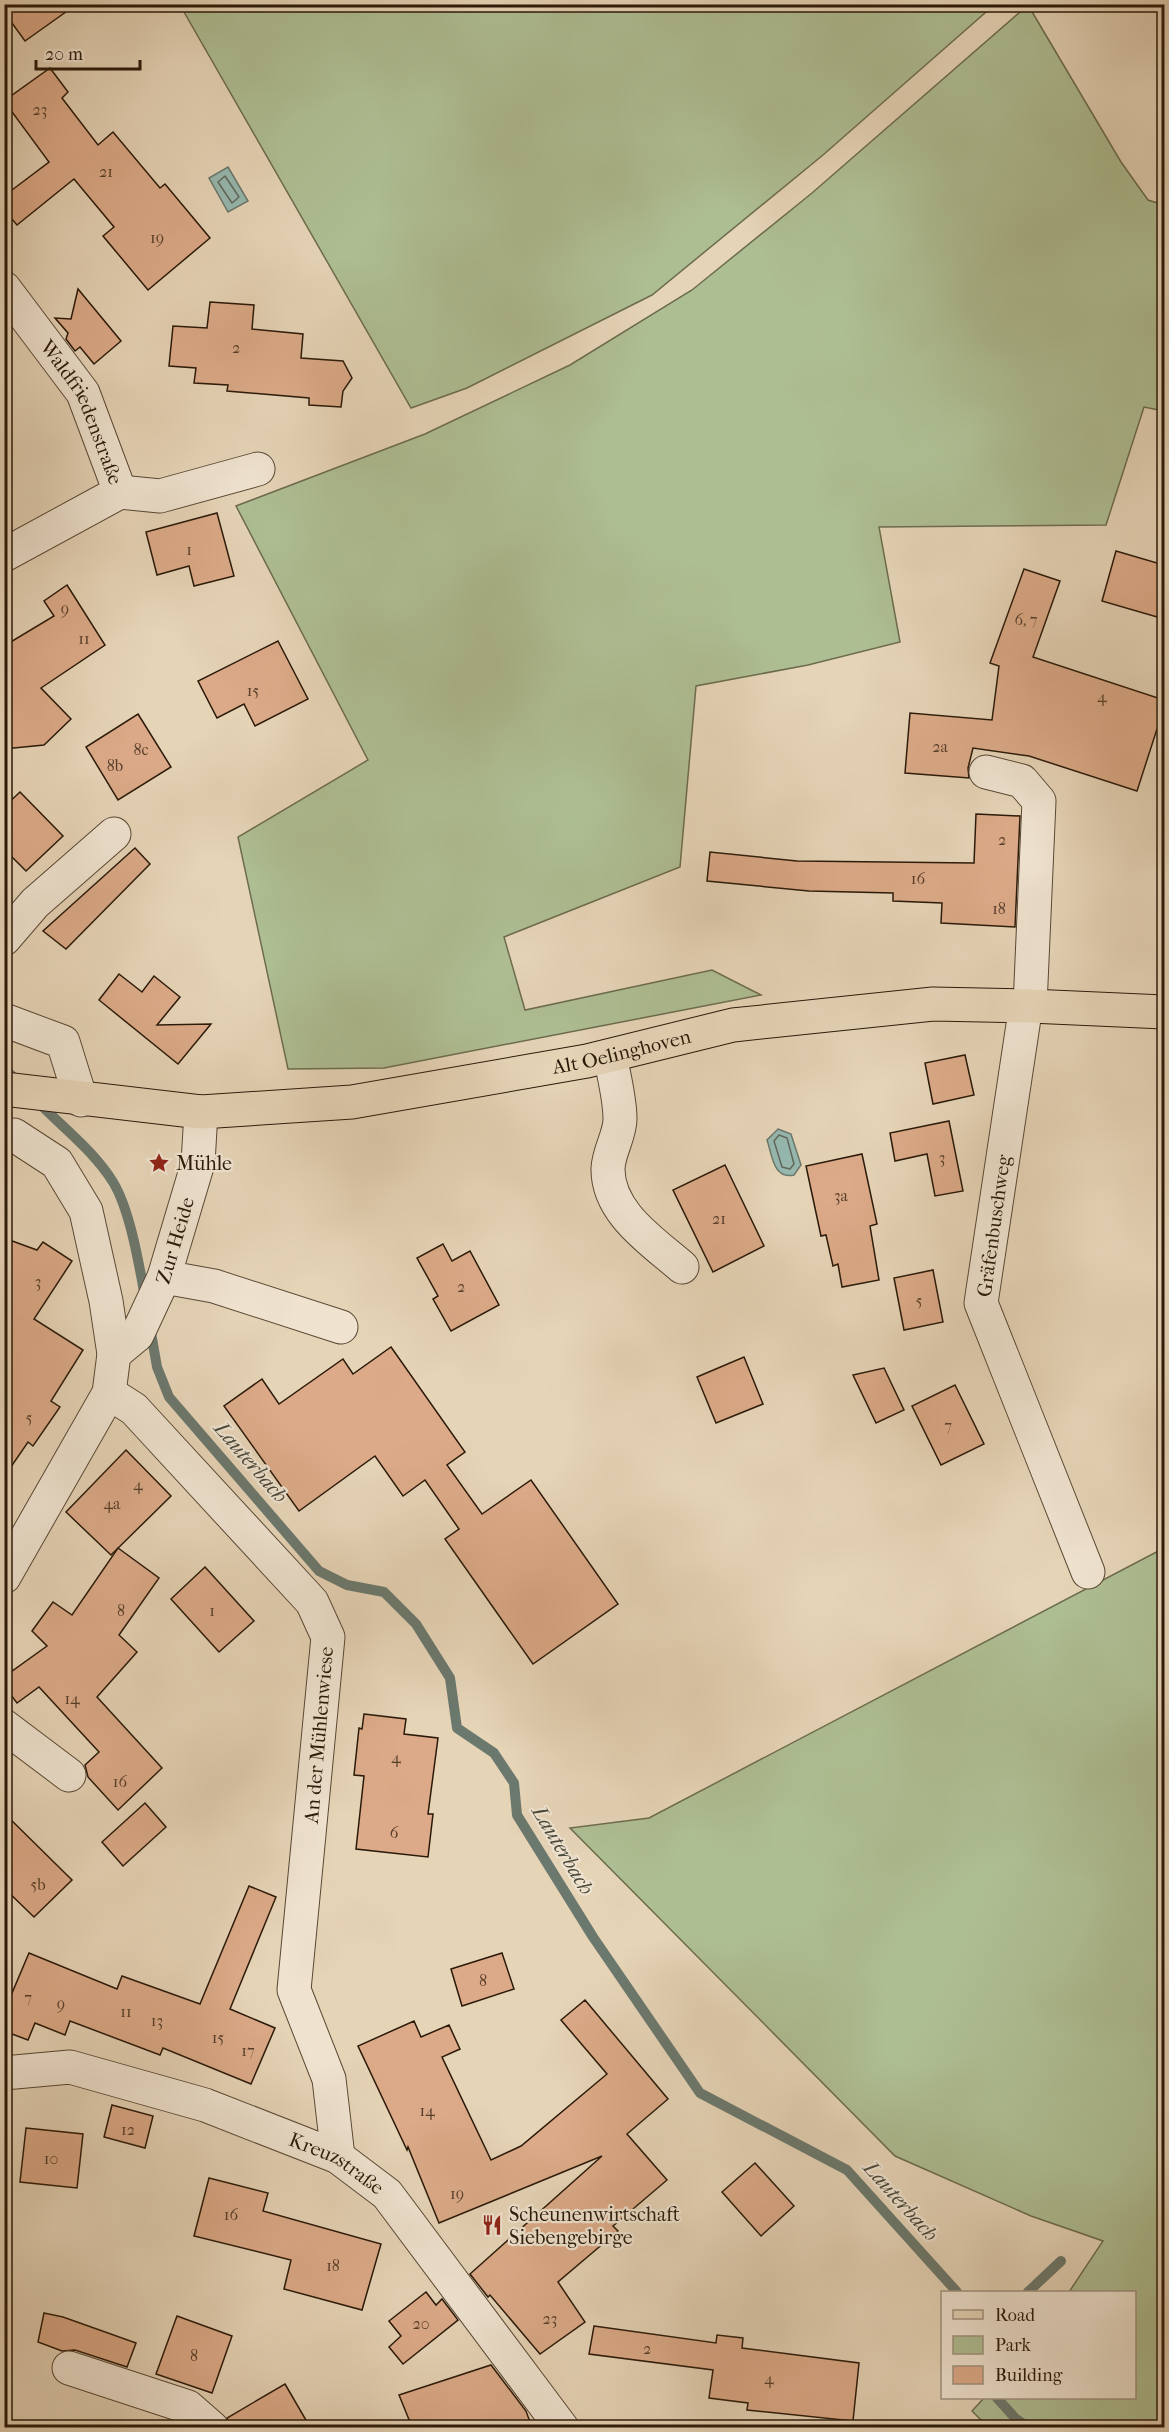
<svg xmlns="http://www.w3.org/2000/svg" width="1169" height="2432" font-family="'IM FELL French Canon',serif">
<rect width="100%" height="100%" fill="#e6d4b7"/>
<filter id="stains"><feTurbulence type="fractalNoise" baseFrequency=".00333" numOctaves="4"/><feColorMatrix values="0 0 0 0 .2 0 0 0 0 .09 0 0 0 0 .02 0 0 0 .5 -.17"/></filter>
<radialGradient id="worn" r=".72"><stop offset=".6" stop-color="#630" stop-opacity="0"/><stop offset="1" stop-color="#630" stop-opacity=".3"/></radialGradient>
<!-- green -->
<g fill="#aebe93" stroke="#6c6c4e" stroke-width="1.5">
<path d="M180 5H994L823 155 652 295 467 388 411 408Z"/>
<path d="M1028 5 1121 162 1148 200 1164 205V411L1144 407 1106 525 879 527 900 642 808 665 696 686 680 867 504 937 525 1010 712 970 761 995 384 1068 288 1069 238 837 368 760 236 506 425 434 570 365 692 290 812 193Z"/>
<path d="M1164 1548V2427H988L972 2411 984 2398H1134V2292H1069L1103 2241 1031 2216 895 2156 570 1828 649 1818Z"/>
</g>
<!-- water -->
<g fill="#96b8af" stroke="#6b786d" stroke-width="1.5">
<path d="M228 167 248 201 228 212 209 178Z"/>
<path d="M778 1129 791 1134 801 1165 794 1175C773 1180 772 1154 767 1140Z"/>
</g>
<g fill="none" stroke-linecap="round" stroke-linejoin="round">
<!-- shore -->
<g stroke="#60685c" stroke-width="1.5">
<path d="M225 176 239 197 232 203 218 182Z"/>
<path d="M779 1135 787 1138 794 1164 790 1169 782 1167 774 1141Z"/>
</g>
<!-- stream -->
<g stroke="#6b786d" stroke-width="10">
<path d="M4 1068 18 1082"/>
<path d="M37 1101C62 1127 94 1151 113 1182 130 1210 139 1264 145 1297"/>
<path d="M150 1327 157 1367 169 1397 319 1571 347 1585 384 1592 416 1624 450 1678 457 1728 494 1753 514 1783 517 1815 593 1937 700 2093 847 2170 957 2292"/>
<path d="M1028 2292 1061 2261"/>
<path d="M997 2398 1015 2418 1029 2428"/>
</g>
</g>
<!-- building -->
<g fill="#dcaa88" stroke="#2a1909" stroke-width="1.5">
<path d="M4 4H77L25 41 4 12Z"/>
<path d="M50 68 68 92 62 98 98 145 113 132 160 188 165 184 210 238 148 290 103 236 114 227 74 179 17 225 4 210V196L49 162 4 101Z"/>
<path d="M78 289 121 341 94 364 80 347 75 351 66 339 68 333 55 318 71 319Z"/>
<path d="M210 302 254 305 252 329 303 334 301 358 343 361 352 378 343 391 341 407 309 405V398L227 391 228 385 194 383 196 368 169 366 173 326 207 328Z"/>
<path d="M217 513 234 576 194 586 189 566 157 575 146 532Z"/>
<path d="M1116 551 1164 565V619L1102 601Z"/>
<path d="M1024 569 1060 581 1033 657 1164 700V732L1157 729 1137 791 1029 756 973 748 968 768 969 778 905 773 910 713 992 720 999 666 990 663Z"/>
<path d="M67 585 105 645 41 688 71 719 44 745 4 749V646L54 616 44 601Z"/>
<path d="M278 641 308 699 255 726 244 704 217 718 198 681Z"/>
<path d="M138 714 171 767 118 800 86 747Z"/>
<path d="M20 792 63 836 26 871 4 849V807Z"/>
<path d="M976 814 1020 816 1015 927 941 923 942 903 893 901V893L809 891 707 881 710 852 797 861 974 863Z"/>
<path d="M135 848 150 864 66 949 43 931Z"/>
<path d="M119 974 142 992 154 976 180 997 157 1025 211 1024 178 1064 99 1000Z"/>
<path d="M965 1055 974 1095 933 1104 925 1063Z"/>
<path d="M949 1121 963 1191 935 1196 927 1154 895 1161 890 1133Z"/>
<path d="M862 1154 877 1224 870 1226 879 1280 842 1287 838 1264 833 1266 826 1235 821 1236 806 1166Z"/>
<path d="M725 1165 764 1246 713 1272 673 1190Z"/>
<path d="M4 1238 37 1250 43 1242 72 1261 34 1319 83 1350 51 1401 60 1407 33 1446 28 1442 4 1477Z"/>
<path d="M443 1244 452 1261 470 1251 499 1305 451 1331 433 1299 438 1296 417 1258Z"/>
<path d="M933 1270 943 1322 904 1330 894 1278Z"/>
<path d="M391 1347 465 1452 447 1465 482 1514 531 1480 618 1604 533 1664 445 1539 459 1529 425 1480 403 1496 375 1456 299 1511 224 1406 262 1379 279 1404 343 1359 353 1374Z"/>
<path d="M744 1357 763 1404 716 1423 697 1377Z"/>
<path d="M884 1368 904 1410 876 1423 853 1375Z"/>
<path d="M955 1385 984 1444 941 1465 912 1406Z"/>
<path d="M126 1450 171 1496 111 1555 66 1512Z"/>
<path d="M118 1548 159 1578 119 1635 137 1652 97 1697 162 1768 118 1810 88 1777 85 1765 99 1752 39 1687 17 1703 4 1686V1677L47 1646 32 1631 53 1602 72 1615Z"/>
<path d="M205 1567 254 1621 219 1652 171 1599Z"/>
<path d="M364 1714 406 1719 404 1734 438 1738 428 1814H433L428 1857 356 1849 364 1776 354 1775 359 1728 362 1729Z"/>
<path d="M145 1803 166 1827 123 1866 102 1842Z"/>
<path d="M4 1813 72 1880 34 1917 4 1888Z"/>
<path d="M249 1886 276 1897 230 2009 275 2028 251 2084 163 2048 160 2055 70 2021 65 2035 35 2023 28 2040 4 2031V2012L29 1953 117 1989 122 1976 200 2004Z"/>
<path d="M502 1953 514 1989 462 2006 451 1969Z"/>
<path d="M585 2000 668 2099 627 2134 667 2180 613 2226 618 2231 558 2282 585 2322 540 2354 490 2295 488 2297 470 2274 602 2156 439 2223 408 2147 407 2150 358 2046 414 2021 421 2037 449 2025 460 2049 442 2057 491 2160 521 2146 607 2074 561 2020Z"/>
<path d="M112 2105 153 2116 145 2148 104 2137Z"/>
<path d="M26 2128 83 2134 77 2188 20 2182Z"/>
<path d="M755 2163 794 2206 761 2236 722 2192Z"/>
<path d="M209 2178 268 2193 263 2211 381 2244 362 2310 284 2289 291 2260 194 2236Z"/>
<path d="M426 2292 436 2305 442 2299 458 2320 403 2364 389 2347 401 2336 389 2321Z"/>
<path d="M44 2313 63 2317 136 2343 127 2367 75 2350 62 2351 38 2342Z"/>
<path d="M177 2316 232 2336 212 2393 156 2374Z"/>
<path d="M594 2326 716 2343 717 2335 743 2338 742 2348 859 2363 853 2421 747 2410 748 2403 709 2398 713 2370 589 2354Z"/>
<path d="M491 2365 526 2411 530 2422 514 2427H412L399 2395Z"/>
<path d="M285 2384 310 2427H230L227 2418Z"/>
</g>
<g fill="none" stroke-linecap="round" stroke-linejoin="round">
<!-- minor casing -->
<g stroke="#594834" stroke-width="35">
<g id="minor">
<path id="s1" d="M4 288 83 393 120 492 4 555"/>
<path d="M120 492 160 496 258 469"/>
<path d="M986 772 1022 781 1039 801 1030 1006"/>
<path d="M4 939 35 903 114 834"/>
<path d="M1026 1005 981 1303 1088 1572"/>
<path d="M4 1020 63 1042 81 1100"/>
<path d="M610 1056C614 1076 620 1099 620 1119 620 1135 609 1151 608 1168 607 1212 652 1241 682 1267"/>
<path d="M164 1277 214 1286 341 1327"/>
<path id="s2" d="M114 1354 137 1335 164 1277 198 1163 201 1112"/>
<path d="M109 1393 134 1409 312 1602 328 1637 294 1990 329 2079 338 2157"/>
<path d="M4 1577 109 1393 114 1354 106 1301 86 1211 57 1163 14 1135"/>
<path d="M4 1726 69 1775"/>
<path id="s3" d="M4 2073 70 2067 205 2105 338 2157 387 2194 562 2428"/>
<path d="M69 2368 188 2407 212 2428"/>
</g>
</g>
<!-- major casing -->
<g stroke="#2a1909" stroke-width="35">
<g id="major">
<path id="s4" d="M4 1089 201 1112 352 1102 587 1061 733 1025 933 1004 1030 1006 1164 1012"/>
</g>
</g>
<!-- minor -->
<use href="#minor" stroke="#efe3d0" stroke-width="33"/>
<!-- major -->
<use href="#major" stroke="#e6d4b7" stroke-width="33"/>
</g>
<!-- icons -->
<defs>
<g id="sight-bare" transform="scale(1.62)"><path d="M0-6L1.8-2.2L6-1.7L2.9 1.2L3.7 5.4L0 3.3L-3.7 5.4L-2.9 1.2L-6-1.7L-1.8-2.2Z" fill="#8f2418" stroke="#efe3d0" stroke-width="2.5" paint-order="stroke"/></g>
<g id="restaurant-bare" transform="scale(1.62)"><path d="M-5-6h1v4h1v-4h1v4h1v-4h1v5L-1.5 .5V6h-2V.5L-5-1ZM5-6V6H3V1.5H1.5Q1.5-4 5-6Z" fill="#8f2418" stroke="#efe3d0" stroke-width="2.5" paint-order="stroke"/></g>
</defs>
<g fill-rule="evenodd">
<use href="#sight-bare" x="159" y="1163"/>
<use href="#restaurant-bare" x="492" y="2225"/>
</g>
<g text-anchor="middle" dominant-baseline="central" stroke-width="4.5" stroke-linejoin="round" paint-order="stroke">
<!-- number labels -->
<g font-size="16" fill="#563d29">
<text x="40" y="109">23</text>
<text x="106" y="171">21</text>
<text x="157" y="237">19</text>
<text x="236" y="347">2</text>
<text x="189" y="549">1</text>
<text x="65" y="608">9</text>
<text x="1026" y="619">6, 7</text>
<text x="84" y="638">11</text>
<text x="253" y="690">15</text>
<text x="1102" y="696">4</text>
<text x="940" y="746">2a</text>
<text x="141" y="749">8c</text>
<text x="115" y="765">8b</text>
<text x="1002" y="839">2</text>
<text x="918" y="878">16</text>
<text x="999" y="908">18</text>
<text x="942" y="1157">3</text>
<text x="841" y="1195">3a</text>
<text x="719" y="1218">21</text>
<text x="38" y="1281">3</text>
<text x="461" y="1286">2</text>
<text x="919" y="1300">5</text>
<text x="29" y="1417">5</text>
<text x="948" y="1425">7</text>
<text x="138" y="1484">4</text>
<text x="112" y="1503">4a</text>
<text x="121" y="1610">8</text>
<text x="212" y="1610">1</text>
<text x="72" y="1698">14</text>
<text x="396" y="1757">4</text>
<text x="120" y="1781">16</text>
<text x="394" y="1832">6</text>
<text x="38" y="1884">5b</text>
<text x="483" y="1980">8</text>
<text x="28" y="1997">7</text>
<text x="61" y="2003">9</text>
<text x="126" y="2011">11</text>
<text x="157" y="2020">13</text>
<text x="218" y="2037">15</text>
<text x="248" y="2050">17</text>
<text x="427" y="2110">14</text>
<text x="128" y="2129">12</text>
<text x="51" y="2158">10</text>
<text x="457" y="2193">19</text>
<text x="231" y="2214">16</text>
<text x="333" y="2265">18</text>
<text x="550" y="2318">23</text>
<text x="421" y="2323">20</text>
<text x="647" y="2348">2</text>
<text x="194" y="2355">8</text>
<text x="769" y="2378">4</text>
</g>
<!-- street labels -->
<g font-size="20" fill="#2a1909" stroke="#efe3d0">
<text stroke="none"><textPath href="#s1" startOffset="148">Waldfriedenstraße</textPath></text>
<text stroke="none"><textPath href="#s4" startOffset="624">Alt Oelinghoven</textPath></text>
<text transform="translate(994 1226) rotate(-82)">Gräfenbuschweg</text>
<text stroke="none"><textPath href="#s2" startOffset="132">Zur Heide</textPath></text>
<text transform="translate(319 1735) rotate(-85)">An der Mühlenwiese</text>
<text stroke="none"><textPath href="#s3" startOffset="351">Kreuzstraße</textPath></text>
</g>
<!-- poi labels -->
<g font-size="20" fill="#2a1909" stroke="#efe3d0" text-anchor="start">
<text x="176" y="1163">Mühle</text>
<text x="509" y="2214">Scheunenwirtschaft<tspan x="509" dy="23">Siebengebirge</tspan></text>
</g>
<!-- water labels -->
<g font-size="21" font-style="italic" fill="#4a493b" stroke="#efe3d0">
<text transform="translate(251 1462) rotate(49)">Lauterbach</text>
<text transform="translate(563 1850) rotate(59)">Lauterbach</text>
<text transform="translate(901 2201) rotate(48)">Lauterbach</text>
</g>
</g>
<!-- margin -->
<rect width="1169" height="2432" fill="none" stroke="#e6d4b7" stroke-width="24"/>
<rect x="6" y="6" width="1157" height="2420" fill="none" stroke="#2a1909" stroke-width="3"/>
<rect x="12" y="12" width="1145" height="2408" fill="none" stroke="#2a1909" stroke-width="1.5"/>
<!-- legend -->
<rect x="941" y="2291" width="195" height="108" fill="#efe3d0" stroke="#a09280" stroke-width="1.5"/>
<rect x="953" y="2310" width="30" height="9" fill="#e6d4b7" stroke="#a09280" stroke-width="1.5"/>
<text x="995" y="2321" font-size="18" fill="#2a1909">Road</text>
<rect x="953" y="2336" width="30" height="18" fill="#aebe93" stroke="#a09280" stroke-width="1.5"/>
<text x="995" y="2351" font-size="18" fill="#2a1909">Park</text>
<rect x="953" y="2366" width="30" height="18" fill="#dcaa88" stroke="#a09280" stroke-width="1.5"/>
<text x="995" y="2381" font-size="18" fill="#2a1909">Building</text>
<!-- scale -->
<path d="M36 60v9h104v-9" fill="none" stroke="#2a1909" stroke-width="3"/>
<text x="45" y="60" font-size="18" fill="#2a1909" stroke="#efe3d0" stroke-width="4.5" paint-order="stroke">20 m</text>
<rect width="100%" height="100%" filter="url(#stains)"/>
<rect width="100%" height="100%" fill="url(#worn)"/>
</svg>
